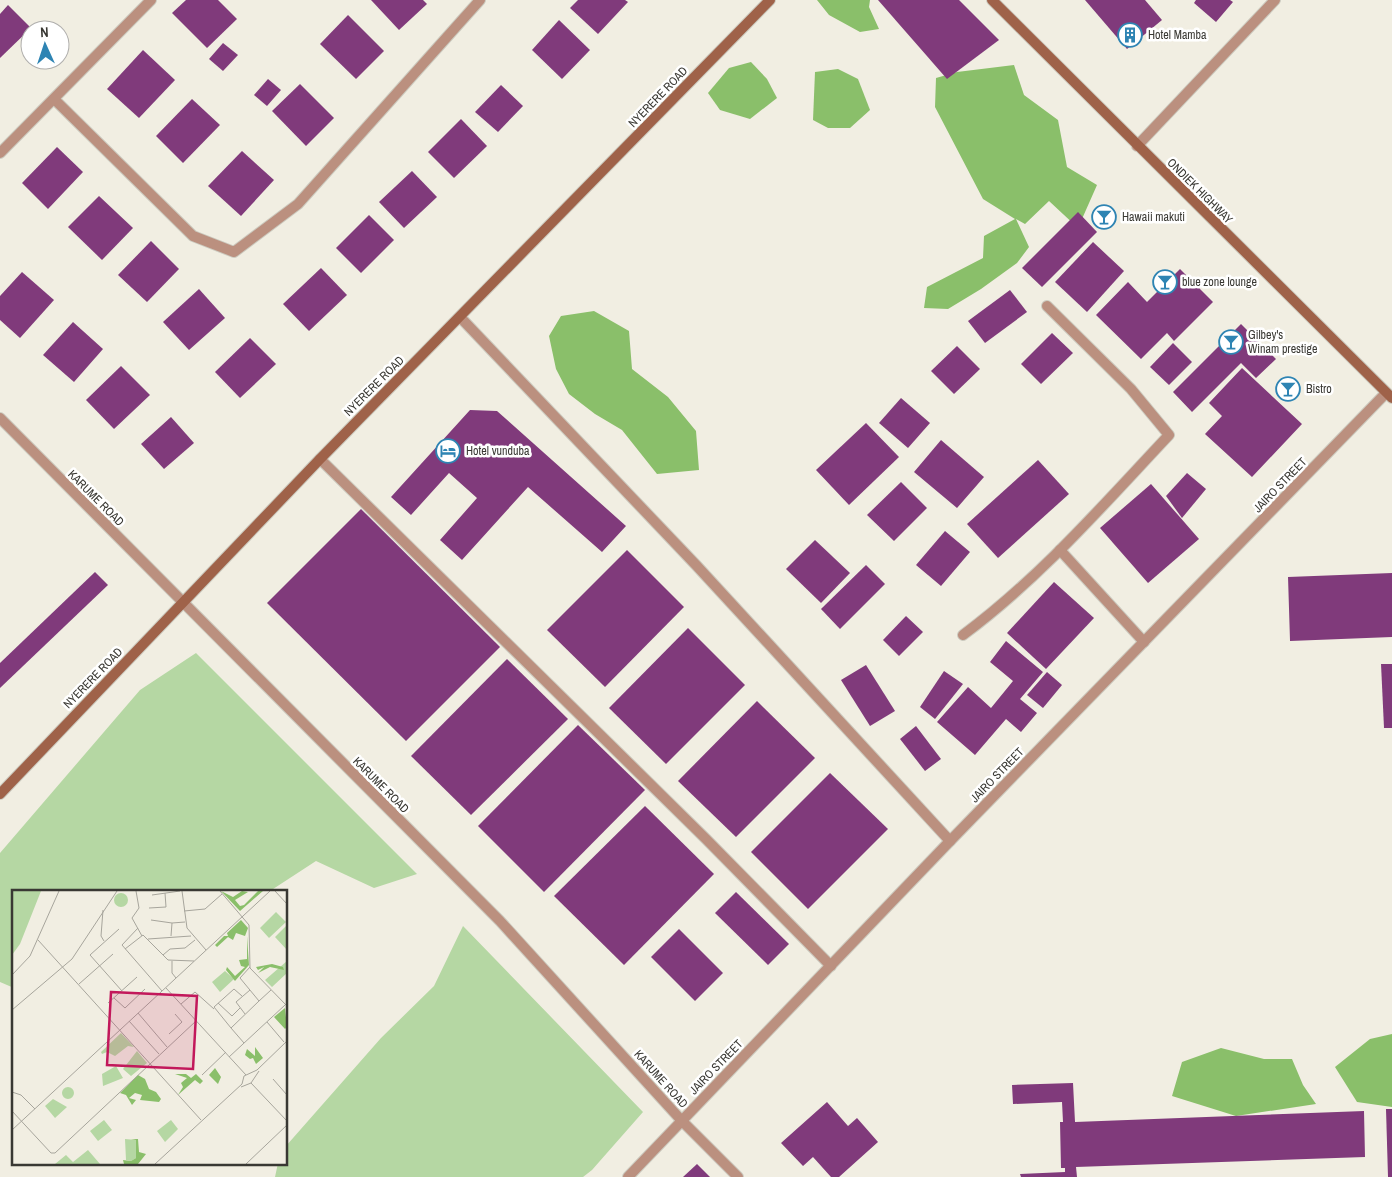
<svg xmlns="http://www.w3.org/2000/svg" width="1392" height="1177" font-family="'Archivo Narrow',sans-serif">
<rect width="100%" height="100%" fill="#f1eee2"/>
<!-- green -->
<g fill="#b5d7a3">
<path d="M196 653 417 874 374 888 316 861 270 891H14V988L0 982V853L140 690Z"/>
<path d="M463 926 643 1112 592 1170 583 1177H275L278 1163H286V1146L381 1038 434 986Z"/>
</g>
<!-- forest -->
<g fill="#8abf6a">
<path d="M817 0H870L869 7 879 29 860 32 829 15Z"/>
<path d="M751 62 767 79 777 98 750 119 720 110 708 93 729 68Z"/>
<path d="M1014 65 1024 95 1058 120 1067 167 1097 185 1078 228 1049 201 1025 224 1016 219 1029 247 1017 263 981 289 948 309 924 308 927 287 983 258 984 236 1015 219 983 199 935 107 936 78 957 72Z"/>
<path d="M838 69 858 79 870 110 850 128H828L813 120 815 72Z"/>
<path d="M594 311 629 331 632 369 668 397 696 431 699 470 657 474 622 430 595 414 569 394 556 369 549 336 561 316Z"/>
<path d="M1392 1034V1107L1357 1102 1335 1067 1370 1039Z"/>
<path d="M1221 1048 1264 1059H1292L1303 1085 1316 1104 1236 1116 1172 1096 1182 1062Z"/>
</g>
<!-- building -->
<g fill="#803a7b">
<path d="M186 0H218L237 19 207 48 172 13Z"/>
<path d="M371 0H423L427 4 399 30Z"/>
<path d="M578 0H625L628 2 598 34 570 8Z"/>
<path d="M878 0H959L999 40 947 79Z"/>
<path d="M1085 0H1145L1162 20 1127 49Z"/>
<path d="M1196 0H1230L1233 2 1216 22 1194 3Z"/>
<path d="M8 5 31 28 0 58V14Z"/>
<path d="M348 15 384 51 356 79 320 44Z"/>
<path d="M559 20 590 50 562 79 532 50Z"/>
<path d="M223 43 238 55 223 71 209 59Z"/>
<path d="M143 50 175 80 139 118 107 89Z"/>
<path d="M268 79 281 90 267 106 254 95Z"/>
<path d="M300 84 334 118 306 146 272 111Z"/>
<path d="M501 85 523 106 498 132 475 112Z"/>
<path d="M192 99 220 125 183 163 156 136Z"/>
<path d="M461 119 487 146 454 178 428 152Z"/>
<path d="M57 147 83 172 48 209 22 183Z"/>
<path d="M242 151 274 180 241 216 208 186Z"/>
<path d="M412 171 437 197 404 228 379 202Z"/>
<path d="M99 196 133 228 102 260 68 227Z"/>
<path d="M1078 212 1097 232 1042 287 1022 268Z"/>
<path d="M369 215 394 240 361 273 336 248Z"/>
<path d="M151 241 179 269 147 302 118 275Z"/>
<path d="M1093 242 1124 271 1087 312 1055 282Z"/>
<path d="M321 268 347 295 309 331 283 304Z"/>
<path d="M1180 269 1213 302 1174 341 1167 333 1141 359 1096 315 1128 282 1147 302Z"/>
<path d="M22 272 54 300 20 338 0 320V296Z"/>
<path d="M199 289 225 318 189 350 163 322Z"/>
<path d="M1010 290 1027 312 985 343 968 321Z"/>
<path d="M73 322 103 349 74 382 43 355Z"/>
<path d="M1241 324 1276 359 1256 378 1241 363 1192 412 1173 392Z"/>
<path d="M1052 333 1073 353 1041 384 1021 364Z"/>
<path d="M250 338 276 364 240 398 215 372Z"/>
<path d="M1173 343 1192 362 1169 385 1150 367Z"/>
<path d="M957 346 980 369 954 394 931 371Z"/>
<path d="M121 366 150 395 114 429 86 400Z"/>
<path d="M1242 368 1302 424 1252 477 1205 434 1222 416 1209 403Z"/>
<path d="M901 398 930 423 908 448 879 423Z"/>
<path d="M470 410 497 411 626 526 602 552 528 487 462 560 440 540 477 498 449 473 411 515 391 497Z"/>
<path d="M171 417 194 443 164 469 141 444Z"/>
<path d="M866 423 899 457 849 505 816 470Z"/>
<path d="M941 440 984 477 957 508 914 472Z"/>
<path d="M1038 460 1069 494 998 558 967 524Z"/>
<path d="M1187 473 1206 489 1182 518 1166 496Z"/>
<path d="M901 482 927 508 894 541 867 515Z"/>
<path d="M1151 484 1199 539 1148 583 1100 528Z"/>
<path d="M361 509 500 647 406 741 267 603Z"/>
<path d="M945 531 970 552 941 586 916 565Z"/>
<path d="M815 540 850 573 821 603 786 569Z"/>
<path d="M627 550 684 607 605 687 547 630Z"/>
<path d="M866 565 885 584 840 629 821 609Z"/>
<path d="M95 572 108 585 0 688V663Z"/>
<path d="M1392 573V637L1290 641 1288 577Z"/>
<path d="M1054 582 1094 618 1046 669 1007 633Z"/>
<path d="M906 616 923 632 899 656 883 640Z"/>
<path d="M688 628 745 685 666 764 609 708Z"/>
<path d="M1006 641 1043 672 1020 699 1037 713 1021 732 1006 719 975 755 937 722 968 687 991 708 1013 681 990 662Z"/>
<path d="M507 659 568 719 471 815 411 756Z"/>
<path d="M1381 664H1392V728H1384Z"/>
<path d="M866 665 895 711 870 726 841 680Z"/>
<path d="M944 671 963 684 935 719 920 707Z"/>
<path d="M1047 672 1062 685 1043 708 1027 695Z"/>
<path d="M757 701 815 758 736 837 678 781Z"/>
<path d="M578 725 645 790 544 892 478 826Z"/>
<path d="M916 726 941 759 925 771 900 739Z"/>
<path d="M830 773 888 829 808 909 751 852Z"/>
<path d="M645 806 714 874 624 965 554 896Z"/>
<path d="M736 892 789 944 768 965 715 913Z"/>
<path d="M679 929 723 973 695 1001 651 957Z"/>
<path d="M1073 1083 1075 1122 1364 1111 1365 1157 1076 1167 1077 1177H1021L1020 1174 1065 1172V1168H1061L1060 1122H1063L1062 1102 1013 1104 1012 1085Z"/>
<path d="M827 1102 848 1126 857 1118 878 1142 839 1177H831L813 1157 803 1166 781 1143Z"/>
<path d="M1386 1109H1392V1177H1388Z"/>
<path d="M697 1164 710 1177H683Z"/>
</g>
<g fill="none" stroke-linecap="round" stroke-linejoin="round">
<!-- street casing -->
<g stroke="#cccabf" stroke-width="12">
<g id="street">
<path d="M54 99 193 236 234 252 298 204 480 0"/>
<path d="M1137 146 1275 0"/>
<path d="M0 153 151 0"/>
<path d="M460 317 696 565 950 841"/>
<path d="M0 418 500 921 682 1121 738 1177"/>
<path d="M320 459 706 839 831 966"/>
<path d="M1060 550 1144 642"/>
<path d="M963 635C1040 578 1104 504 1169 435L1131 389 1047 306"/>
<path d="M628 1177 950 841 1386 393"/>
</g>
</g>
<!-- secondary casing -->
<g stroke="#cccabf" stroke-width="12">
<g id="secondary">
<path d="M992 0 1392 398"/>
<path d="M0 794 320 459 770 0"/>
</g>
</g>
<!-- street -->
<use href="#street" stroke="#bb907f" stroke-width="10"/>
<!-- secondary -->
<use href="#secondary" stroke="#9f6249" stroke-width="10"/>
</g>
<!-- icons -->
<defs>
<g id="building-ring" transform="scale(1.25)"><circle r="9.5" fill="#fff" stroke="#2e84b3" stroke-width="1.5"/><path d="M-4-6H4V6H1V3H-1V6H-4ZM-2.5-4.3h1.7v1.8h-1.7ZM.8-4.3h1.7v1.8H.8ZM-2.5-1h1.7V.8h-1.7ZM.8-1h1.7V.8H.8Z" fill="#2e84b3"/></g>
<g id="bar-ring" transform="scale(1.25)"><circle r="9.5" fill="#fff" stroke="#2e84b3" stroke-width="1.5"/><path d="M-6-5H6L.8 .8V4.5H3.5V6h-7V4.5H-.8V.8Z" fill="#2e84b3"/></g>
<g id="hotel-ring" transform="scale(1.25)"><circle r="9.5" fill="#fff" stroke="#2e84b3" stroke-width="1.5"/><path d="M-6-4.5h1.5V1H6V5H4.5V3h-9V5H-6ZM-4 0a1.8 1.8 0 1 1 3.6 0ZM.5 0V-2.5h3Q6-2.5 6 0Z" fill="#2e84b3"/></g>
</defs>
<g fill-rule="evenodd">
<use href="#building-ring" x="1130" y="35"/>
<use href="#bar-ring" x="1104" y="217"/>
<use href="#bar-ring" x="1165" y="282"/>
<use href="#bar-ring" x="1231" y="342"/>
<use href="#bar-ring" x="1288" y="389"/>
<use href="#hotel-ring" x="448" y="451"/>
</g>
<g text-anchor="middle" dominant-baseline="central" stroke-width="5" stroke-linejoin="round" paint-order="stroke">
<!-- poi labels -->
<g font-size="12" fill="#393833" stroke="#fff" text-anchor="start">
<text x="1148" y="35">Hotel Mamba</text>
<text x="1122" y="217">Hawaii makuti</text>
<text x="1182" y="282">blue zone lounge</text>
<text x="1248" y="335">Gilbey's<tspan x="1248" dy="14">Winam prestige</tspan></text>
<text x="1306" y="389">Bistro</text>
<text x="466" y="451">Hotel vunduba</text>
</g>
<!-- street labels -->
<g font-size="12" fill="#393833" stroke="#fff">
<text transform="translate(658 97) rotate(-46)">NYERERE ROAD</text>
<text transform="translate(1200 191) rotate(45)">ONDIEK HIGHWAY</text>
<text transform="translate(374 386) rotate(-45)">NYERERE ROAD</text>
<text transform="translate(1280 485) rotate(-46)">JAIRO STREET</text>
<text transform="translate(96 498) rotate(45)">KARUME ROAD</text>
<text transform="translate(93 678) rotate(-46)">NYERERE ROAD</text>
<text transform="translate(997 775) rotate(-46)">JAIRO STREET</text>
<text transform="translate(381 785) rotate(45)">KARUME ROAD</text>
<text transform="translate(716 1067) rotate(-46)">JAIRO STREET</text>
<text transform="translate(661 1079) rotate(48)">KARUME ROAD</text>
</g>
</g>
<!-- overview -->
<g transform="translate(12 890)">
<rect width="275" height="275" fill="#f1eee2"/>
<path d="M0 1H29L8 54 0 65ZM102 10a7 7 0 1 1 14 0a7 7 0 1 1-14 0ZM264 22 274 32 257 48 248 38ZM275 35V60L263 47ZM275 71V83L260 97 253 90ZM213 81 222 89 208 102 200 92ZM109 143 122 157 116 156 103 166 95 162 90 164 89 162ZM125 161 135 173 119 186 111 179ZM104 176 111 188 91 196 90 184ZM50 203a6 6 0 1 1 12 0a6 6 0 1 1-12 0ZM41 209 55 217 43 228 33 216ZM92 230 100 240 86 251 78 241ZM159 230 166 239 153 252 145 241ZM113 249 124 250V268L119 271 114 270ZM76 260 88 274H43L54 265 61 272Z" fill="#b5d7a3"/>
<path d="M209 1 221 7 230 1 236 2 223 10 228 16 232 15 246 1H251L228 21ZM229 30 236 38 233 46 224 43 221 50 216 47 205 57 203 55 212 46H216L215 43ZM235 46 237 75 223 91 214 80 215 77 223 86 233 77 229 76 227 70 235 69ZM260 74 271 77 272 80 258 77 246 83 252 77 246 80 244 77ZM273 118 275 137 273 139 262 127ZM243 157 251 168 244 174 241 168 238 169 233 165 235 159 243 166ZM203 178 209 187 206 194 197 185ZM163 184H174L179 188 184 184 191 191 188 194 183 190 166 205 171 197 169 193 175 188ZM126 185 133 189 137 199 144 202 149 209 147 212 128 210 130 205 123 203 117 208 124 210 120 215 114 205 108 203ZM119 249H126L127 262 134 264 126 274H112L111 270 119 271 124 268V250Z" fill="#8abf6a"/>
<path fill="none" stroke="#a7a59c" stroke-width="1" d="M124 1 127 18 120 28 130 46M170 1 175 38 194 60M208 1 237 35 238 78 275 116M263 1 275 14M140 5 168 1M137 18 154 17 153 3M91 20 89 46 92 51M172 21 193 19 210 4M139 30 160 33M126 38 110 55 150 101M107 39 78 65 110 101M159 46 160 33 173 32M136 49 179 46M26 50 189 230M113 59 131 45 156 70 182 71M151 65 158 59 173 58 183 50M160 71V83L164 88M0 85 18 66 47 1M67 94 101 64M154 98 234 185M102 108 113 118 133 99M247 111 259 100M96 113 125 87M206 113 220 126 228 118M169 114 183 102 202 119M0 120 60 69 105 1M126 123 155 157M233 124 224 112 238 100M117 131 147 164M255 132 272 152M219 138 202 117 222 99 230 106M157 144 170 132 163 124M232 153 219 138 247 111 228 88 238 77M217 167 273 115M190 185 214 162M261 189 275 205M239 193 275 231M229 197 239 193 247 181M0 202 9 205 23 219M0 221 39 263H43L184 131M0 240 258 1M143 274 230 194 232 186 245 180 275 151M234 274 275 235"/>
<path fill="#c2185b" fill-opacity="0.15" stroke="#c2185b" stroke-width="2.5" d="M99 102 185 106 181 179 95 175Z"/>
<rect width="275" height="275" fill="none" stroke="#393833" stroke-width="2.5"/>
</g>
<!-- north arrow -->
<g transform="translate(45 45) rotate(357)"><circle r="24" fill="#ffffff" stroke="#b0afad"/>
<path d="M0-4L9 19L0 12L-9 19Z" fill="#2e84b3"/>
<text y="-8" font-size="14" font-weight="bold" text-anchor="middle" fill="#393833">N</text>
</g>
</svg>
